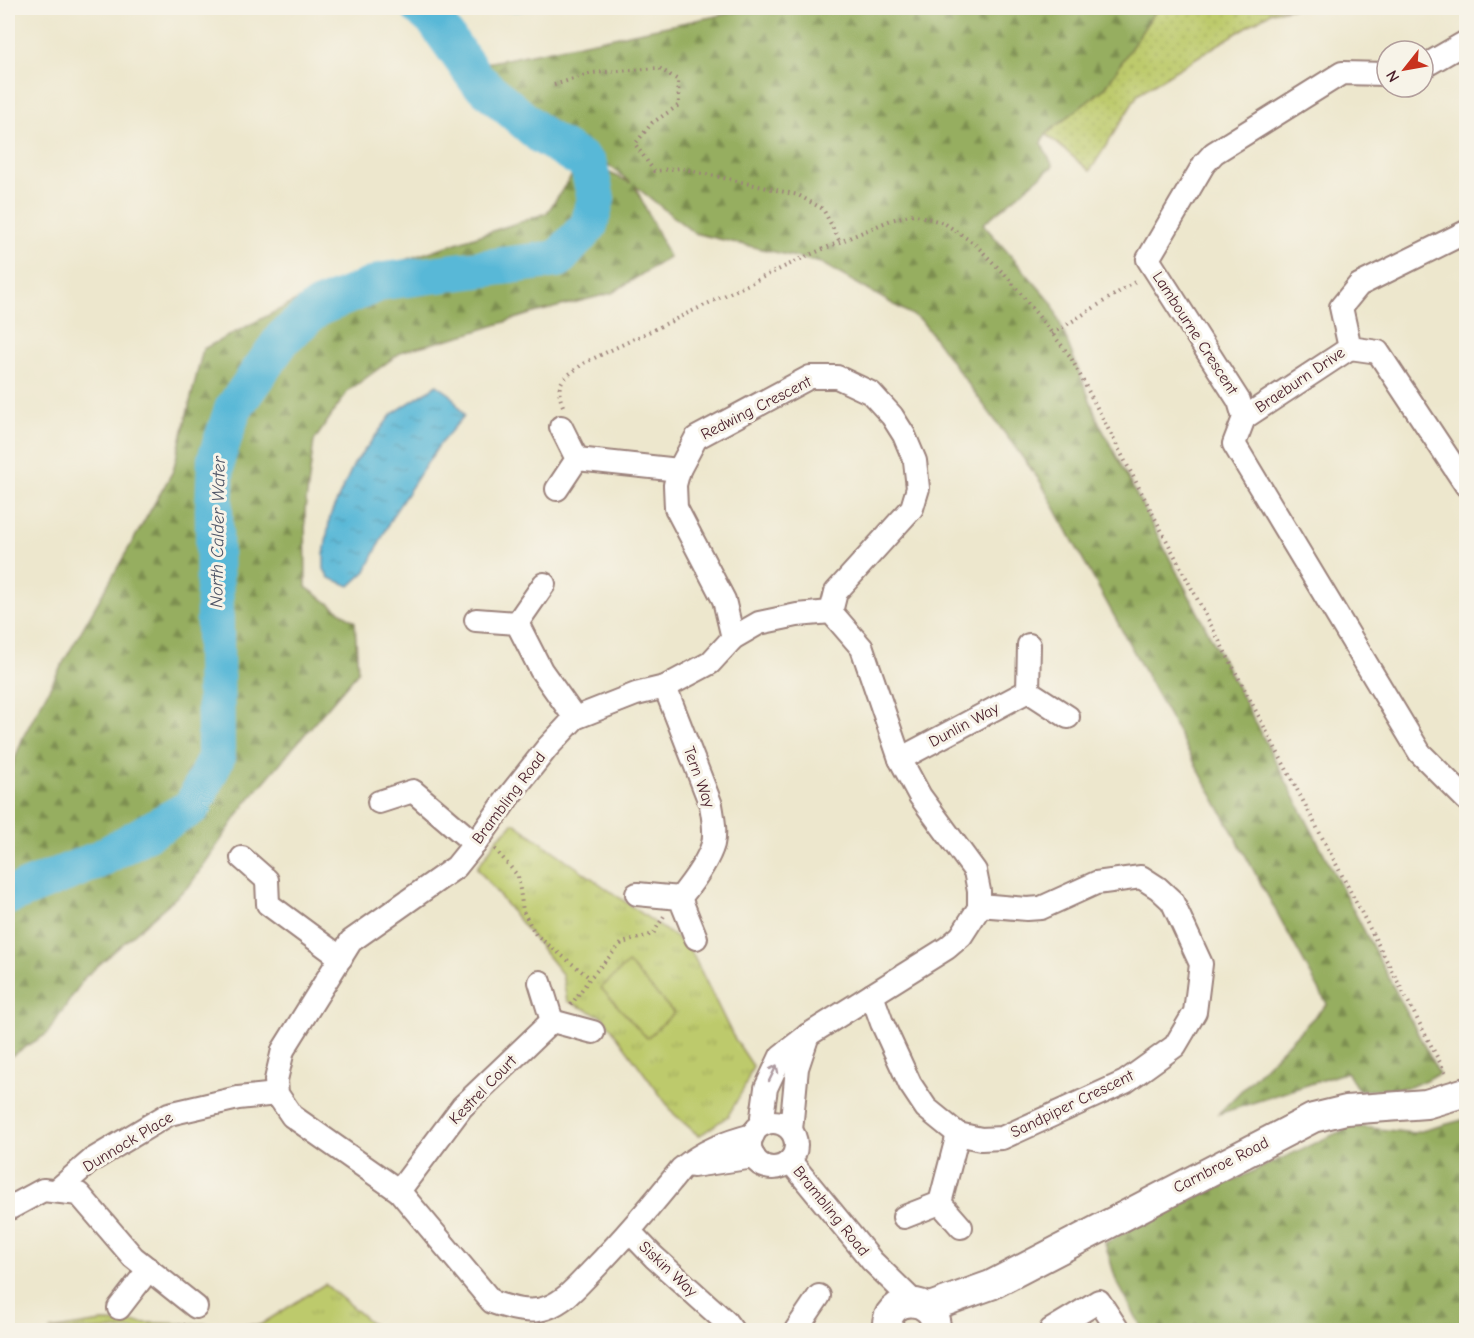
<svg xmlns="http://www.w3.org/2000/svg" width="1474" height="1338" font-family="'Comic Neue',sans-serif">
<defs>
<pattern id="grass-dots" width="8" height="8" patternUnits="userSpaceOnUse" patternTransform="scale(1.5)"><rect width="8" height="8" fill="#bdca6c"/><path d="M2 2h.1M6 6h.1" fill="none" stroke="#a4ad5e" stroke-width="1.8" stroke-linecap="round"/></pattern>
<pattern id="forest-firs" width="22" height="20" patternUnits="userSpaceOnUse" patternTransform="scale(1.5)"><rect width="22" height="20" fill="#96ae60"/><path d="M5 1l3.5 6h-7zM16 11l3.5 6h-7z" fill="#7c8d4f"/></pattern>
<pattern id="park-tufts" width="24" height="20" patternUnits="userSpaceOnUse" patternTransform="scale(1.5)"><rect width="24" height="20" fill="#bdca6c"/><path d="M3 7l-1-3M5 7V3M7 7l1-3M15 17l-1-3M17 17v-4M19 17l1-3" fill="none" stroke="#a4ad5e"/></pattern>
<pattern id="water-ripples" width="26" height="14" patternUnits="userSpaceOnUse" patternTransform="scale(1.5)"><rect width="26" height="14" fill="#59b8d7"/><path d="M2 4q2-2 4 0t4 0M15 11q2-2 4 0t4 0" fill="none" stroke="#4c95af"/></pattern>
</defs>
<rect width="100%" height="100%" fill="#f7f3e8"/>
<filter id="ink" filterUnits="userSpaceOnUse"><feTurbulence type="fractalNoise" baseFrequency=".0167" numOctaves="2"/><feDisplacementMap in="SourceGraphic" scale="12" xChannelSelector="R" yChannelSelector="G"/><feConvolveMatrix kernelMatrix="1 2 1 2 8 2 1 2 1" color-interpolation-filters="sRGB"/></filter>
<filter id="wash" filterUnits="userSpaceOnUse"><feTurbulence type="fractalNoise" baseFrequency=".008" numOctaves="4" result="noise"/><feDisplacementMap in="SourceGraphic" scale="24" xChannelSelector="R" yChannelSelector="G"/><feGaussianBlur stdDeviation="1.35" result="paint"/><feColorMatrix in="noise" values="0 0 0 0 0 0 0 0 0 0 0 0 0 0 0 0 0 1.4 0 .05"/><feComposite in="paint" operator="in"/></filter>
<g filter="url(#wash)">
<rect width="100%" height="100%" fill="#ede7cd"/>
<!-- grass -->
<path fill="url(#grass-dots)" stroke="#84744c" stroke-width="1.5" d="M1157 8H1294L1271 12 1139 93 1090 171 1046 134 1101 91Z"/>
<!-- forest -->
<g fill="url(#forest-firs)" stroke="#706646" stroke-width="1.5">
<path d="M755 8H1157L1105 88 1046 134 1041 143 1053 166 983 224 1052 303 1099 423 1439 1074 1410 1087 1359 1091 1347 1072 1218 1114 1327 1004 1040 481 921 320 821 263 694 233 635 186 669 257 612 293 530 314 464 335 403 351 348 391 314 441 305 510 306 587 355 622 358 672 246 803 190 885 85 977 47 1034 8 1058V778L23 737 64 661 173 471 203 349 323 287 547 213 582 160 631 183 482 64Z"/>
<path d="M1466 1119V1330H1143L1116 1280 1105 1243 1152 1218 1352 1126 1414 1133Z"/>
</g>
<!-- park -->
<g fill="url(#park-tufts)" stroke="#84744c" stroke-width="1.5">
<path d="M514 823 689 947 733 1036 753 1066 744 1088 728 1116 699 1136 674 1114 603 1017 567 1001 562 974 477 868 498 838Z"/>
<path d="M325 1284 379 1330H49L102 1322 260 1325Z"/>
</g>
<!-- pitch -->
<path fill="#bdca6c" stroke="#84744c" stroke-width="1.5" d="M628 963 674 1013 647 1038 601 988Z"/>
<!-- water -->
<path fill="url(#water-ripples)" stroke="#526c81" stroke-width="1.5" d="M437 385 451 395 464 416 439 445 393 515 366 571 350 586 329 578 324 569V555L330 516 354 464 392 414Z"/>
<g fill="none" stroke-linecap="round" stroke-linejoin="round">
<!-- stream -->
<g stroke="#59b8d7" stroke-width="6">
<path d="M497 8 511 9 521 8"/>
<path d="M435 21 462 8"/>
</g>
<!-- river -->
<path stroke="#59b8d7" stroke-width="38" d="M8 896 98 860 192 807 216 758 214 510 216 459 233 409 283 338 317 308 384 281 558 259 589 225 596 199 589 167 582 160 542 136 477 80 435 21 420 8"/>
</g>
</g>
<g filter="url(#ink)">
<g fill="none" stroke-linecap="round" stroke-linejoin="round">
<!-- minor casing -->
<g stroke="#9c837c" stroke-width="26">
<g id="minor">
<path d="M1423 67 1466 42"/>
<path d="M1387 74 1342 73 1214 153 1204 164 1148 259 1239 401 1244 418 1234 444 1420 753 1466 799"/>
<path d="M1350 348 1341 307 1359 285 1466 232"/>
<path d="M1350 348 1378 352 1466 485"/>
<path d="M1244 418 1350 348"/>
<path d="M577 459 679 470"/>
<path d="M557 489 577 459 561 427"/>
<path d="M476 620 517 623 541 670 575 718"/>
<path d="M517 623 544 584"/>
<path d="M733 638 724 600 676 508 675 485 679 470 696 438 810 377H837L871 393 892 416 904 435 915 461 918 488 912 508 836 592 831 612"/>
<path d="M1029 645 1028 691 1068 717"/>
<path d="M665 687 711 805C713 817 716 831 713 844 708 862 692 883 680 898"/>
<path d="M900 759 1028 691"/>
<path d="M379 802 413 791 475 844"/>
<path d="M242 858 267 880 268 904 341 958"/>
<path d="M637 894 680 898 696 938"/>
<path d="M540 982 552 1021"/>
<path d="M872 995 882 1023 910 1084 926 1108 958 1134 981 1139 1002 1138 1125 1082 1175 1046 1195 1012 1201 964 1172 901 1158 888 1141 877 1096 883 1041 908 1027 909 979 905"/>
<circle cx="773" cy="1145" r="23"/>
<path d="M791 1130 797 1068 808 1035"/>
<path d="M958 1134 940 1203 961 1227"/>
<path d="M753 1135C726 1142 703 1151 681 1169 653 1204 624 1238 593 1270 579 1284 566 1301 546 1308 529 1314 509 1308 492 1302L399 1191 292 1116 277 1094 276 1080 283 1050 351 941 456 867 481 836 509 796 547 748 575 718 636 694 665 687 710 663 733 638 759 623 797 615 831 612 862 648 900 759 920 796 975 871 979 891V908L961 936 947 948 808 1035 781 1056 766 1088 762 1117 764 1124"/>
<path d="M790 1161 872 1261 914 1302"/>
<path d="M693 1166 754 1157"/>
<path d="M56 1191 92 1160 169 1114 238 1098 277 1094"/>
<path d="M399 1191 462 1107 552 1021 593 1032"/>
<path d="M8 1209 43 1190 79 1194 133 1257 196 1307"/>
<path d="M904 1217 940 1203"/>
<path d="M630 1232 654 1257 726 1322 732 1330"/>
<path d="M119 1308 149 1269"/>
<path d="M796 1330 819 1296"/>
<path d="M1051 1330 1099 1301 1118 1330"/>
</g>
</g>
<!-- tertiary casing -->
<g stroke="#9c837c" stroke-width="32">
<g id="tertiary">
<path d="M927 1308 991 1285 1313 1118 1346 1110 1426 1104 1466 1092"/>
<path d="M887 1330C883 1295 937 1292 936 1330"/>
</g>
</g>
<!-- path -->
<g stroke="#9c837c" stroke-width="4" stroke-dasharray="1.5 4.5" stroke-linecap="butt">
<path d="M554 85 592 73 659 68 678 80 679 105 652 123 635 144 654 171 680 168 798 195 823 209 840 242"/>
<path d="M1052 334 1138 280"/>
<path d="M563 406C553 381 565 378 584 363L807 256 891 220 913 214 944 223 975 244 1009 279 1070 356 1446 1074"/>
<path d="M495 849 518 876 523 911 536 935 590 978"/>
<path d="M571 1005 590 978 622 943 653 934 664 916"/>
<path d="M130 1326 185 1325"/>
<path d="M201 1328 221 1330"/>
<path d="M64 1330 110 1326"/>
</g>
<!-- minor -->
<use href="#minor" stroke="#fff" stroke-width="22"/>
<!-- tertiary -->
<use href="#tertiary" stroke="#fff" stroke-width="28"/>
</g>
<!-- one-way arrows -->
<defs><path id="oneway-shaft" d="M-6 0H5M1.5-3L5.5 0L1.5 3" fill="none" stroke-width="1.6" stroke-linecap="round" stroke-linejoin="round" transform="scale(1.5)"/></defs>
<use stroke="#ae9aa0" href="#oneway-shaft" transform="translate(773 1073) rotate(-64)"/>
</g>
<g text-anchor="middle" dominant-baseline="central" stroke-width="6" stroke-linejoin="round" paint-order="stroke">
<!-- street labels -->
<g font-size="16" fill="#4a1f2b" stroke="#f7f3e8">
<text transform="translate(1195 333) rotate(57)">Lambourne Crescent</text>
<text transform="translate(1300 380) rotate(-34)">Braeburn Drive</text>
<text transform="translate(756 408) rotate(-27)">Redwing Crescent</text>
<text transform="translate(964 725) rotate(-28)">Dunlin Way</text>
<text transform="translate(699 777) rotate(70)">Tern Way</text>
<text transform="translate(509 798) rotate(-53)">Brambling Road</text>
<text transform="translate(483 1090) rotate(-46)">Kestrel Court</text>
<text transform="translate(1072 1104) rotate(-26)">Sandpiper Crescent</text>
<text transform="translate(128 1142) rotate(-31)">Dunnock Place</text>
<text transform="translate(1221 1165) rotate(-27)">Carnbroe Road</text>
<text transform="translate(831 1211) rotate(51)">Brambling Road</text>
<text transform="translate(668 1269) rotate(43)">Siskin Way</text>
</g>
<!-- water labels -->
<g font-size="18" font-style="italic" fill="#4f5567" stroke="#f7f3e8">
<text transform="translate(218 532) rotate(-89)">North Calder Water</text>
</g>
</g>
<!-- margin -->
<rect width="1474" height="1338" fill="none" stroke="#f7f3e8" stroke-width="30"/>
<!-- north arrow -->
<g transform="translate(1405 69) rotate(239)"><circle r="28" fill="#f7f3e8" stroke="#b29e9c" stroke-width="1.5"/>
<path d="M0-4.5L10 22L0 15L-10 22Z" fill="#c8321e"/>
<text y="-9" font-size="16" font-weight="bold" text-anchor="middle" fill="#4a1f2b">N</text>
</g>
</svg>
